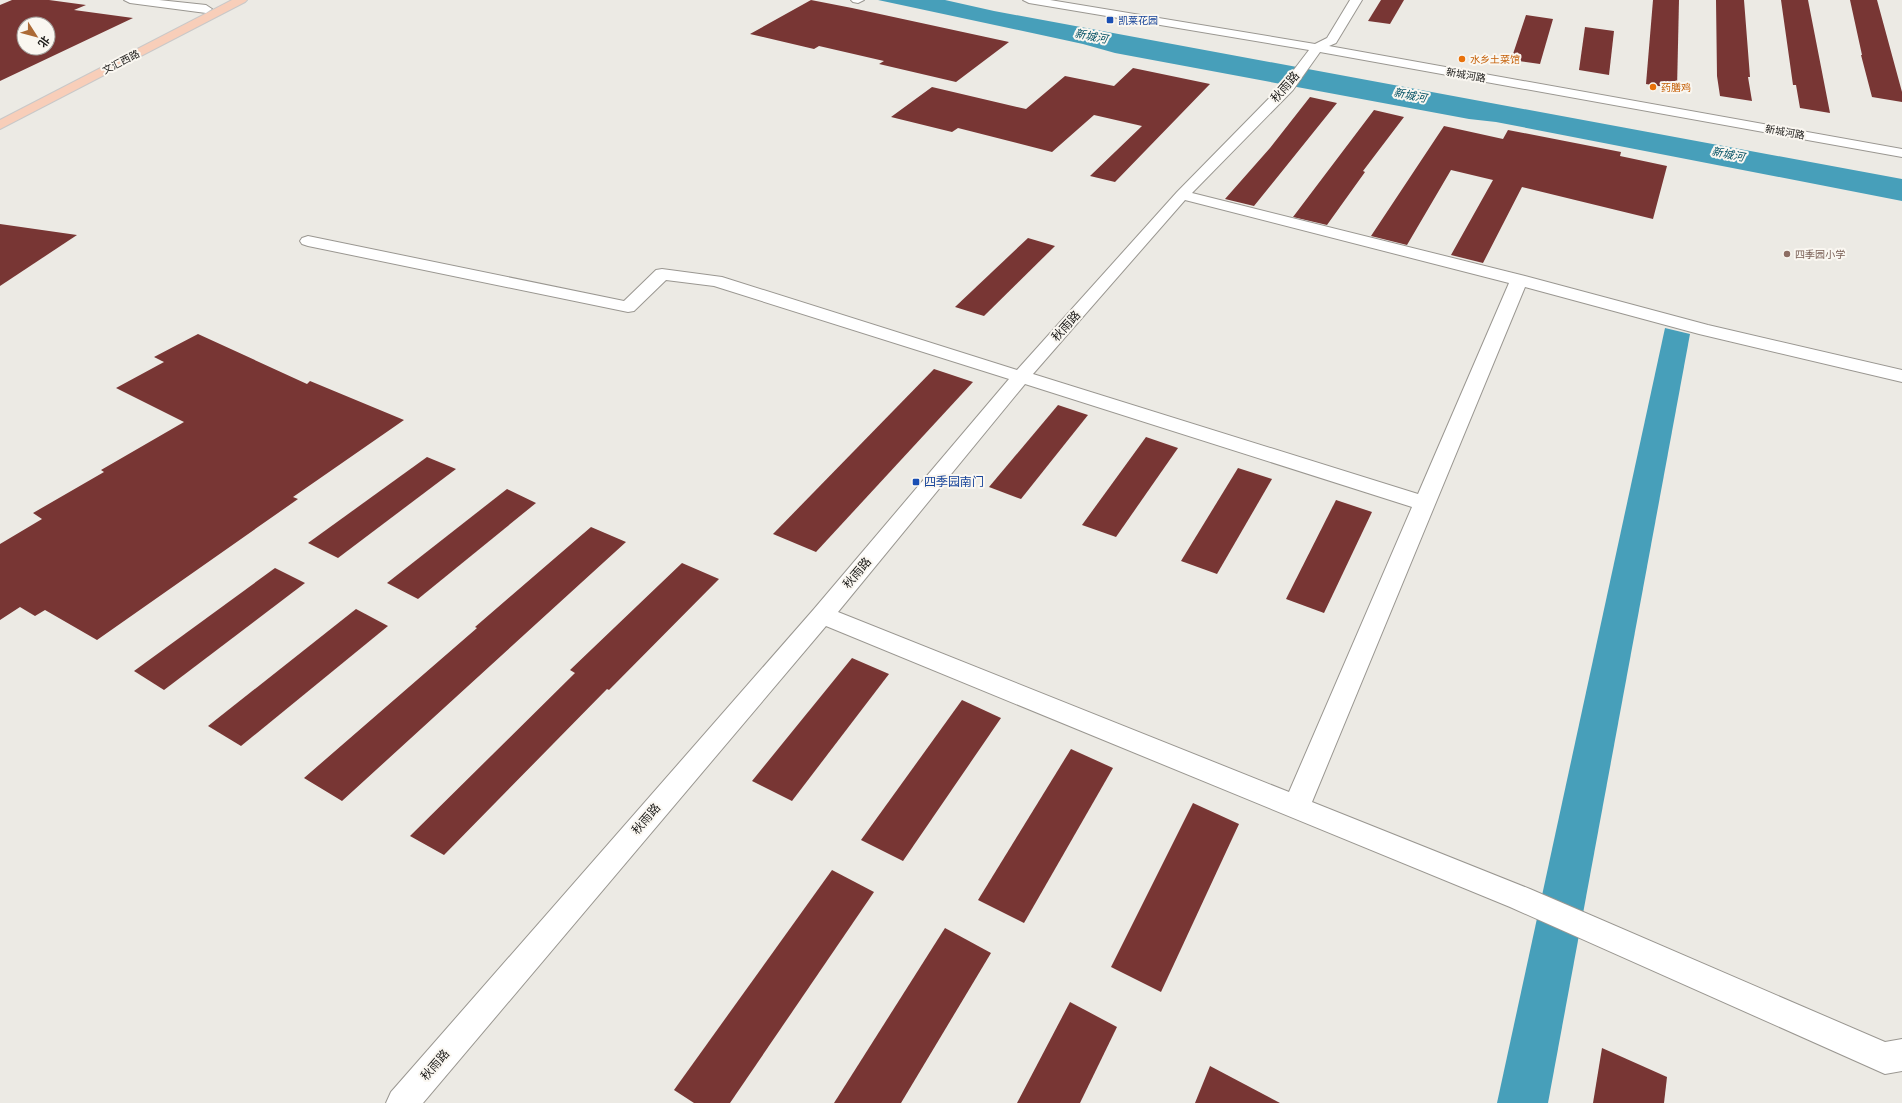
<svg xmlns="http://www.w3.org/2000/svg" width="1902" height="1103" font-family="'DM Sans','Noto Sans SC',sans-serif">
<rect width="100%" height="100%" fill="#eceae4"/>
<!-- water -->
<g fill="#479fba">
<path d="M878 0H945L994 11 1902 179V201L1496 122 1469 119 1115 53 1083 44Z"/>
<path d="M1665 328 1690 334 1548 1103H1497Z"/>
</g>
<!-- building -->
<g fill="#783634" fill-rule="evenodd">
<path d="M12 0H49L86 5 74 10 133 18 0 81V5ZM24 24H48V48H24Z"/>
<path d="M811 0 852 8 1009 42 956 82 879 64 884 61 819 46 814 49 750 34Z"/>
<path d="M1381 0H1404L1390 24 1368 21Z"/>
<path d="M1653 0H1679L1677 89 1646 84Z"/>
<path d="M1716 0H1744L1750 77H1748L1752 101 1720 96 1717 76Z"/>
<path d="M1781 0H1808L1830 113 1800 108 1796 85H1793Z"/>
<path d="M1850 0H1877L1902 92V102L1872 97 1861 55H1862Z"/>
<path d="M1526 15 1553 19 1540 64 1511 60Z"/>
<path d="M1585 27 1614 31 1609 75 1579 70Z"/>
<path d="M1133 68 1210 84 1115 182 1090 176 1142 126 1094 115 1052 152 958 128 952 132 891 117 932 87 1026 109 1065 76 1114 86Z"/>
<path d="M1310 97 1337 103 1254 206 1225 199 1270 148Z"/>
<path d="M1374 110 1404 117 1363 171 1365 172 1327 225 1293 217Z"/>
<path d="M1444 126 1503 139 1508 130 1621 152 1620 156 1667 166 1653 219 1522 187 1483 263 1451 255 1493 180 1451 170 1407 245 1371 236Z"/>
<path d="M0 224 77 235 0 286Z"/>
<path d="M1028 238 1055 246 984 316 955 307Z"/>
<path d="M198 334 307 384 310 381 404 420 293 497 298 499 97 640 45 610 35 616 20 607 0 620V544L42 519 33 513 104 472 101 470 184 422 116 388 164 362 154 357Z"/>
<path d="M934 369 973 382 816 552 773 534Z"/>
<path d="M1058 405 1088 415 1021 499 989 487Z"/>
<path d="M1146 437 1178 448 1116 537 1082 525Z"/>
<path d="M427 457 456 469 338 558 308 543Z"/>
<path d="M1238 468 1272 479 1217 574 1181 561Z"/>
<path d="M507 489 536 503 418 599 387 583Z"/>
<path d="M1336 500 1372 512 1324 613 1286 599Z"/>
<path d="M591 527 626 542 342 801 304 778 477 628 475 627Z"/>
<path d="M682 563 719 579 609 690 607 689 444 855 410 836 575 673 570 670Z"/>
<path d="M275 568 305 583 164 690 134 671Z"/>
<path d="M356 609 388 626 241 746 208 726Z"/>
<path d="M852 658 889 674 792 801 752 781Z"/>
<path d="M962 700 1001 718 903 861 861 840Z"/>
<path d="M1071 749 1113 768 1024 923 978 900Z"/>
<path d="M1193 803 1239 824 1161 992 1111 967Z"/>
<path d="M832 870 874 892 730 1103H694L674 1090Z"/>
<path d="M945 928 991 953 901 1103H834Z"/>
<path d="M1070 1002 1117 1027 1080 1103H1017Z"/>
<path d="M1602 1048 1667 1077 1664 1103H1593Z"/>
<path d="M1210 1066 1280 1103H1195Z"/>
</g>
<g fill="none" stroke-linecap="round" stroke-linejoin="round">
<!-- minor casing -->
<g stroke="#9a9791" stroke-width="2">
<g id="minor">
<path d="M124 0H159L206 5 212 9 206 13 130 3Z"/>
<path d="M851 0H864L858 3 853 2Z"/>
<path d="M1023 0H1050L1315 44 1327 38 1350 0H1362L1336 43 1329 46 1902 149V157L1320 52 1293 90 1192 193 1525 276 1708 325 1902 370V382L1699 334 1525 287 1312 802 1530 889 1885 1042 1902 1039V1071L1885 1074 1510 907 826 626 423 1103H386L391 1092 814 609 1009 379 714 286 666 280 634 311 628 312 308 246 302 244 300 241 302 238 308 236 624 301 656 270 662 269 722 277 1017 370 1177 192 1283 84 1309 50 1029 3ZM1185 200 1509 283 1418 494 1033 374ZM1025 384 1412 507 1289 792 838 612Z"/>
</g>
</g>
<!-- major casing -->
<g stroke="#c9c8c8" stroke-width="2">
<path id="major" d="M232 0H247L245 2 0 129V120Z"/>
</g>
<!-- minor -->
<use href="#minor" fill="#fff" fill-rule="evenodd"/>
<!-- major -->
<use href="#major" fill="#f8ceb9" fill-rule="evenodd"/>
</g>
<!-- markers -->
<g fill="#1a4fb4" stroke="#faf7f1" stroke-width="1.5">
<rect x="1106" y="16" width="8" height="8" rx="2"/>
<rect x="912" y="478" width="8" height="8" rx="2"/>
</g>
<g fill="#e8710a" stroke="#faf7f1" stroke-width="1.5">
<circle cx="1462" cy="59" r="4"/>
<circle cx="1653" cy="87" r="4"/>
</g>
<circle fill="#8d6e63" stroke="#faf7f1" stroke-width="1.5" cx="1787" cy="254" r="4"/>
<g text-anchor="middle" dominant-baseline="central" stroke-width="4" stroke-linejoin="round" paint-order="stroke">
<!-- far-transit labels -->
<g font-size="10" fill="#164399" stroke="#faf7f1" text-anchor="start">
<text x="1118" y="20">凯莱花园</text>
</g>
<!-- far-food labels -->
<g font-size="10" fill="#c56008" stroke="#faf7f1" text-anchor="start">
<text x="1470" y="59">水乡土菜馆</text>
<text x="1661" y="87">药膳鸡</text>
</g>
<!-- far-street labels -->
<g font-size="10" fill="#1c1b19" stroke="#faf7f1">
<text transform="translate(121 62) rotate(-27)">文汇西路</text>
<text transform="translate(1466 75) rotate(10)">新城河路</text>
<text transform="translate(1785 132) rotate(10)">新城河路</text>
</g>
<!-- far-education labels -->
<g font-size="10" fill="#785e54" stroke="#faf7f1" text-anchor="start">
<text x="1795" y="254">四季园小学</text>
</g>
<!-- far-water labels -->
<g font-size="11" font-style="italic" fill="#004f62" stroke="#faf7f1">
<text transform="translate(1091 36) rotate(11)">新城河</text>
<text transform="translate(1410 95) rotate(11)">新城河</text>
<text transform="translate(1728 154) rotate(11)">新城河</text>
</g>
<!-- street labels -->
<g font-size="12" fill="#1c1b19" stroke="#faf7f1">
<text transform="translate(1285 87) rotate(-49)">秋雨路</text>
<text transform="translate(1066 326) rotate(-48)">秋雨路</text>
<text transform="translate(857 573) rotate(-50)">秋雨路</text>
<text transform="translate(646 819) rotate(-49)">秋雨路</text>
<text transform="translate(435 1065) rotate(-49)">秋雨路</text>
</g>
<!-- transit labels -->
<g font-size="12" fill="#164399" stroke="#faf7f1" text-anchor="start">
<text x="924" y="482">四季园南门</text>
</g>
</g>
<!-- north arrow -->
<g transform="translate(36 36) rotate(126)"><circle r="19" fill="#faf7f1" stroke="#a19f9b"/>
<path d="M0-3L7 15L0 10L-7 15Z" fill="#ac6a36"/>
<text y="-6" font-size="11" font-weight="bold" text-anchor="middle" fill="#1c1b19">北</text>
</g>
</svg>
